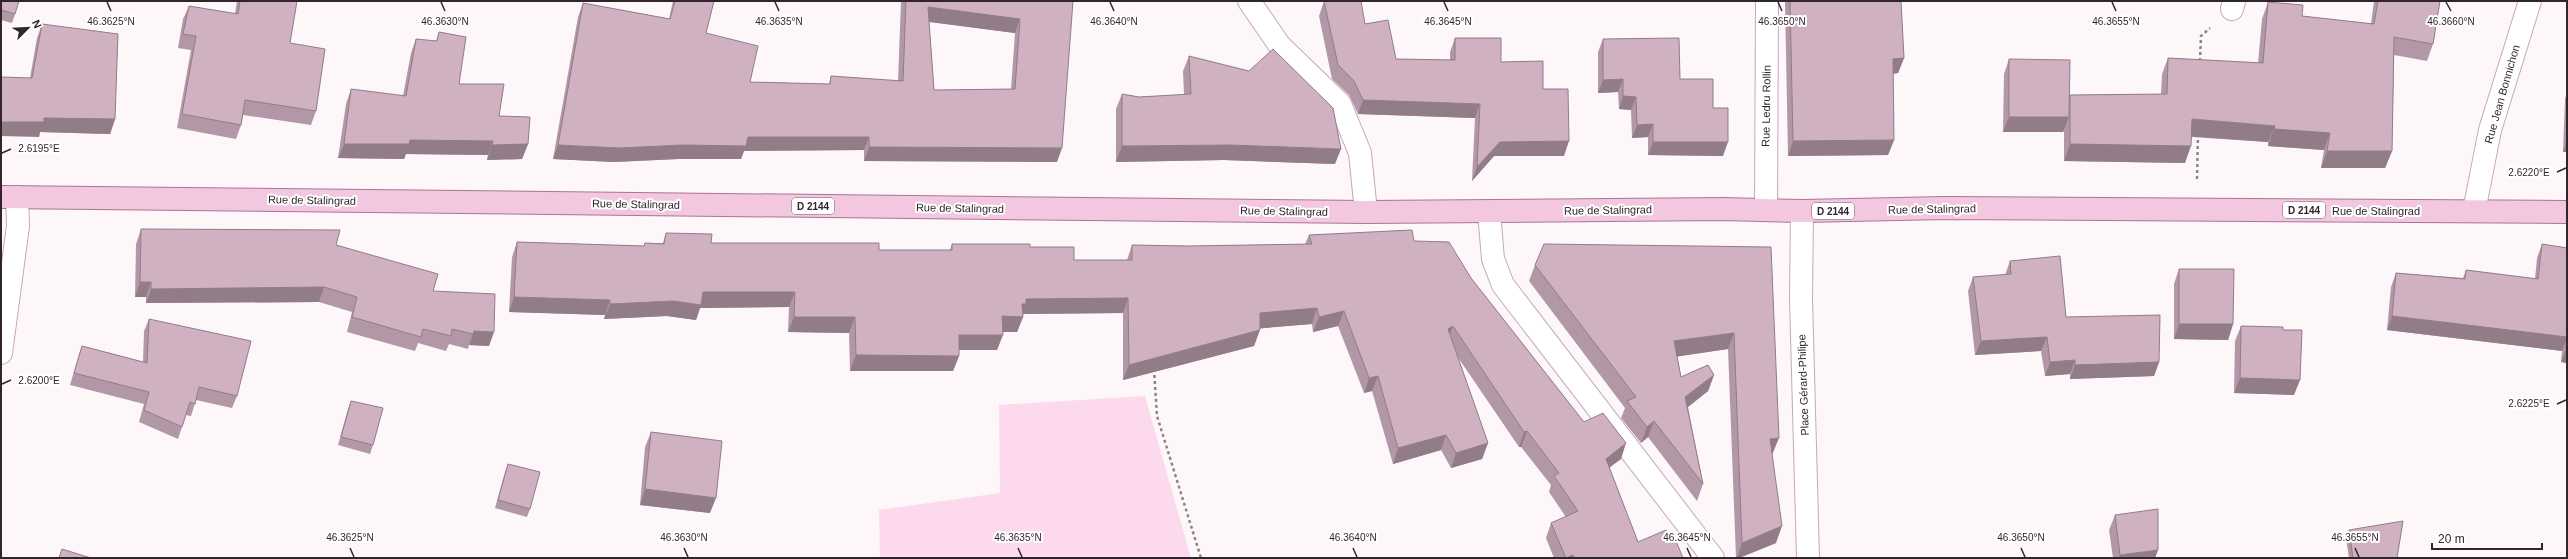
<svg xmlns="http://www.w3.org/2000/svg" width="2568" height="559" font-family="Helvetica,sans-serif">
<rect width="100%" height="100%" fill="#fdf7fa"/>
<!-- green -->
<path fill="#fcd9ec" d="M1145 396 1191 558H880L879 510 1000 493 999 405Z"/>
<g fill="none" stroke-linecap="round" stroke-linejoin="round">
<!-- street casing -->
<g stroke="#c5a8b8" stroke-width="24">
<g id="street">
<path d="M1249 1 1280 46 1340 104 1360 153 1366 212"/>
<path d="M2232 9 2234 1"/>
<path d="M1766 210 1767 1"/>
<path d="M1802 211 1801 299 1808 558"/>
<path d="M2474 211 2490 130 2530 1"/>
<path d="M1489 212 1493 259 1503 285 1713 558"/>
<path d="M1 353 18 226 17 197"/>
</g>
</g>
<!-- primary casing -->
<g stroke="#a97692" stroke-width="24">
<path id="primary" d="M1 197 1366 212 1723 209 1802 211 1945 208 2567 212"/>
</g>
<!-- path -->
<g stroke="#8d8488" stroke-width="2.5" stroke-dasharray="3 3" stroke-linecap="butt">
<path d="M2200 61 2201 36 2210 28"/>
<path d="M2197 179 2198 134"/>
<path d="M1154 369 1157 416 1201 558"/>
</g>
<!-- street -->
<use href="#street" stroke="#fff" stroke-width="22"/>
<!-- primary -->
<use href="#primary" stroke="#f2c7df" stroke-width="22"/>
</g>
<!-- wall -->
<g fill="#b298a6" fill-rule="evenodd">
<path d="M1 1 15 14 12 23 1 20Z"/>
<path d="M237 1H297L290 43 316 111 311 125 243 115 241 125 236 139 177 128 191 50 178 48 183 19 189 6 235 14Z"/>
<path d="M673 1H714L706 33 750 82 829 84 831 76 898 81 901 1H1073L1057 162 864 161V150L744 151 741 159H678L614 162 553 159 578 17 583 3 669 19ZM929 22 1015 33 1011 89 934 90Z"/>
<path d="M1324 1 1365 24 1396 59 1450 60V52L1455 38 1501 62 1543 89 1564 156H1494L1472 181 1475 118 1358 114 1349 95 1332 79 1319 16Z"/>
<path d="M1785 1H1901L1904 58 1898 73 1893 74 1894 140 1888 155 1788 156Z"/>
<path d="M2374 1H2440L2433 44 2427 61 2394 55 2392 151 2385 168H2321L2324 150 2268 146V142L2191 137 2185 163 2064 161V131L2063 132H2003L2004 74 2009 59 2069 97 2070 95 2161 94 2162 74 2168 58 2258 63 2262 19 2268 2 2302 16 2371 24Z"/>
<path d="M42 24 115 119 110 134 40 132 39 137 30 78 37 38Z"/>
<path d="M439 32 459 84 528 144 522 159 487 160 488 155 406 154 404 159 338 158 346 104 351 89 403 96 411 53 416 39 436 41Z"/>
<path d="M1603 39 1680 79 1713 108 1723 156 1648 155V137L1632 138 1631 110 1619 109 1618 92 1598 93V52Z"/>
<path d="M1189 56 1335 164 1224 160 1116 162V109L1122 94 1139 97 1184 95 1183 71Z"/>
<path d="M2567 93V152H2563L2565 99Z"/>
<path d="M141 229 336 245 433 291 489 346 469 345 468 349 449 344 446 351 418 343 415 351 347 332 352 312 319 302 146 303V297H135L136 244Z"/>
<path d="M666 233 711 243 879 250H950L952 244 1030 247 1074 260H1127L1132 245 1189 246 1305 244 1309 235 1414 241 1471 278 1584 422 1621 459 1609 467 1638 542 1672 543 1683 558H1554L1546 538 1551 523 1566 517 1549 492 1551 485 1521 447H1519L1457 356 1488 443 1482 459 1451 468 1441 450 1393 464 1372 391 1364 393 1338 326 1313 332 1312 324 1260 328 1254 346 1123 380V313L1023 314V317L1017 332H1003L997 350H959V356L953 371H850L849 333 788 332 789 307 700 308 696 320 667 316 604 319 605 315 509 312 512 257 517 242 644 246 645 243H663Z"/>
<path d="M2542 244 2567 248V363L2561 362 2562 351 2387 330 2391 287 2396 273 2463 278 2466 270 2535 279 2537 258Z"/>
<path d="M1771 247 1772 455 1776 543 1739 558H1736L1728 349 1677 356 1681 377 1714 375 1708 391 1688 407 1703 484 1697 501 1648 437 1641 443 1621 418 1625 408 1529 281 1535 265Z"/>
<path d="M2010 261 2066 317 2159 362 2154 376 2070 379V374L2045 376 2041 351 1975 355 1968 291 1973 277 2005 275Z"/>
<path d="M2179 269 2233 324 2228 340 2174 339V284Z"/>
<path d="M149 319 237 396 232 408 196 400 191 416 186 415 178 439 139 422 144 404 70 385 78 358 82 346 143 362 144 331Z"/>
<path d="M2241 326 2283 330 2294 395 2234 393 2235 341Z"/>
<path d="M351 401 373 445 370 454 338 445 348 409Z"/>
<path d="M651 432 710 513 640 505 645 447Z"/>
<path d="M508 464 530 509 527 517 495 508 505 472Z"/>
<path d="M2115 515 2158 550 2155 558H2113L2109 530Z"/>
<path d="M2349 530 2397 556V558H2349L2346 538Z"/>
</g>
<!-- shaded-wall -->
<g fill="#917c87">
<path d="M928 7 1020 19 1015 33 923 21Z"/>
<path d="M1904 58 1898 73 1888 74 1893 59Z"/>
<path d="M1623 79 1618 92 1598 93 1603 80Z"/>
<path d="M1623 96 1636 97 1631 110 1619 109Z"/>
<path d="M1363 100 1480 104 1475 118 1358 114Z"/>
<path d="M2009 117H2069L2063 132H2003Z"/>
<path d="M44 118 115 119 110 134 40 132 39 137 1 136V122Z"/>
<path d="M2192 119 2275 126 2268 142 2186 136Z"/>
<path d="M1653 124 1648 137 1632 138 1637 125Z"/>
<path d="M2274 129 2330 133 2324 150 2268 146Z"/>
<path d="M748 137H869L864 150 744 151 741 159H678L614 162 553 159 558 145Z"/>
<path d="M410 140 493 141 488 155 406 154 404 159 338 158 344 144Z"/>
<path d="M1894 140 1888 155 1788 156 1793 141Z"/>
<path d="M1569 141 1564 156H1494L1472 181 1477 167 1500 142Z"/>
<path d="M1653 142H1728L1723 156 1648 155Z"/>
<path d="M2567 142V152H2563Z"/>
<path d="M528 144 522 159 487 160 492 145Z"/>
<path d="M2070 144 2191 146 2185 163 2064 161Z"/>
<path d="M1230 145 1341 149 1335 164 1224 160 1116 162 1122 146Z"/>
<path d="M869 147 1062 148 1057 162 864 161Z"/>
<path d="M2327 151H2392L2385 168H2321Z"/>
<path d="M140 282H151L146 297H135Z"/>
<path d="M324 287 319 302 146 303 151 289Z"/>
<path d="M703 292H795L789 307 700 308 696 320 667 316 604 319 610 304 673 301Z"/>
<path d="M514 297 610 300 605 315 509 312Z"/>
<path d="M1128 298 1123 313 1022 314 1023 317 1017 332H997L1002 316 1022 304 1026 299Z"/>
<path d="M1317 308 1312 324 1254 329 1260 313Z"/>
<path d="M1344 311 1338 326 1313 332 1319 317Z"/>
<path d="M2392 316 2567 337V338L2562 351 2387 330Z"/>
<path d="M794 317H855L849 333 788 332Z"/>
<path d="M2179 324H2233L2228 340 2174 339Z"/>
<path d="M1453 326 1447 341 1448 329Z"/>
<path d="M1260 330 1254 346 1123 380 1129 365Z"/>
<path d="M474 331 494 332 489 346 469 345 473 334Z"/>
<path d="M1734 333 1728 349 1668 358 1674 341Z"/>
<path d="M959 335H1003L997 350H953Z"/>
<path d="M2047 337 2041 351 1975 355 1981 341Z"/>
<path d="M2566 349H2567V363L2561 362Z"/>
<path d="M856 355 959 356 953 371H850Z"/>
<path d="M2075 360 2070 374 2045 376 2050 362Z"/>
<path d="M2159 362 2154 376 2070 379 2075 365Z"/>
<path d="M1714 375 1708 391 1679 414 1685 397Z"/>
<path d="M1378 376 1372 391 1364 393 1369 378Z"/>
<path d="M2240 378 2300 380 2294 395 2234 393Z"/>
<path d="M1654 421 1648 437 1641 443 1647 427Z"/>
<path d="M1527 431 1521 447H1519L1524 432Z"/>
<path d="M1446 435 1441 450 1393 464 1398 448Z"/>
<path d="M1779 438 1772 455 1770 439Z"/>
<path d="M1488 443 1482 459 1451 468 1456 453Z"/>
<path d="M1626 443 1621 459 1601 474 1606 459Z"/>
<path d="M645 489 716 498 710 513 640 505Z"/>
<path d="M1782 526 1776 543 1739 558H1737L1742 543Z"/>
<path d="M2158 550 2155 558H2119L2120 555Z"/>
<path d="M1573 555 1572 558H1566Z"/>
</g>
<!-- building -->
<g fill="#cfb1c1" stroke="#917c87" fill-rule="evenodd">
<path d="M1 1H19L15 14 1 10Z"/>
<path d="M240 1H297L290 43 325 49 316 111 245 100 241 125 182 114 196 36 183 34 189 6 238 14Z"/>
<path d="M675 1H714L706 33 758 46 750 82 830 84 831 76 903 81 906 1H1073L1062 148 869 147V137H748L746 146 683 145 619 148 558 145 583 3 670 19ZM928 7 1020 19 1015 89 934 90Z"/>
<path d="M1324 1H1361L1365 24 1388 20 1396 59 1455 60V38H1501V62L1543 61V89H1568L1569 141 1500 142 1477 167 1480 104 1363 100 1354 81 1338 65Z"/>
<path d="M1790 1H1901L1904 58 1893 59 1894 140 1793 141Z"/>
<path d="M2378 1H2440L2433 44 2394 37 2392 151H2327L2330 133 2274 129 2275 126 2192 119 2191 146 2070 144V95L2167 94 2168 58 2263 63 2268 2 2303 5 2302 16 2374 24Z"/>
<path d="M42 24 118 34 115 119 44 118V122H1V77L32 78Z"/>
<path d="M439 32 466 37 459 84H504L499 116 530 117 528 144 492 145 493 141 410 140 409 144H344L351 89 406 96 416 39 437 41Z"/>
<path d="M1679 38 1680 79H1713V108H1728V142H1653V124L1637 125 1636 97 1623 96V79L1603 80V39Z"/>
<path d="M1273 49 1333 108 1341 149 1230 145 1122 146V94L1139 97 1191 94 1189 56 1249 71Z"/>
<path d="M2009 59 2070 60 2069 117H2009Z"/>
<path d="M141 229 340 230 336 245 438 274 433 291 495 294 494 332 474 331 473 334 452 329 451 336 423 329 421 337 352 317 357 297 324 287 151 289V282H140Z"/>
<path d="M1412 230 1414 241 1449 242 1471 278 1584 422 1603 413 1626 443 1606 459 1638 542 1666 530 1672 543 1676 541 1683 558H1575L1573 555 1566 558 1551 523 1578 511 1554 476 1559 473 1527 431 1524 432 1453 326 1448 329 1488 443 1456 453 1446 435 1398 448 1378 376 1369 378 1344 311 1319 317 1317 308 1260 313V330L1129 365 1128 298 1026 299V304H1022L1023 317 1002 316 1003 335H959V356L856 355 855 317H794L795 292H703L701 305 673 301 610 304V300L514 297 517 242 644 246 645 243 664 244 666 233 712 234 711 243H879V250H952V244H1030V247H1074V260H1132V245L1189 246 1312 244 1309 235Z"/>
<path d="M1544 244 1771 247 1779 438 1770 439 1782 526 1742 543 1734 333 1674 341 1681 377 1708 365 1714 375 1685 397 1703 484 1654 421 1647 427 1627 401 1636 397 1535 265Z"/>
<path d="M2542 244 2567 248V337L2392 316 2396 273 2465 279 2466 270 2538 279Z"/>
<path d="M2060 256 2066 317 2160 315 2159 362 2075 365V360L2050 362 2047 337 1981 341 1973 277 2011 274 2010 261Z"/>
<path d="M2179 269H2234L2233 324H2179Z"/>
<path d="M149 319 251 341 237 396 199 387 195 404 190 402 182 427 144 410 149 392 74 373 82 346 147 363Z"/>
<path d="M2241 326 2283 327V330H2302L2300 380 2240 378Z"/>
<path d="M2567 339V349H2566Z"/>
<path d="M351 401 383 408 373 445 341 437Z"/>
<path d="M651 432 722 441 716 498 645 489Z"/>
<path d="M508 464 540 472 530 509 498 500Z"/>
<path d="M2158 509V550L2120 555 2115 515Z"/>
<path d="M2403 521 2397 558H2353L2349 530Z"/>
<path d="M62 549 91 558H59Z"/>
</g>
<!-- ticks -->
<path fill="none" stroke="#31252b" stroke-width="1.5" d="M107 2 111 11M441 2 445 11M775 2 779 11M1110 2 1114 11M1444 2 1448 11M1778 2 1782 11M2112 2 2116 11M2446 2 2451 11M2 153 11 149M2557 172 2566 168M2 384 11 380M2557 404 2566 400M350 548 354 557M684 548 688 557M1018 548 1022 557M1353 548 1357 557M1687 548 1691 557M2021 548 2025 557M2355 548 2359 557"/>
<g text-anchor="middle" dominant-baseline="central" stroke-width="4" stroke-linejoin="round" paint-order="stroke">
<!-- shield labels -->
<g fill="#fff" stroke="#6f666b" stroke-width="1">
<rect x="792" y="198" width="42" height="16" rx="3"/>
<rect x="2283" y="202" width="42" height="16" rx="3"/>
<rect x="1812" y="203" width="42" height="16" rx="3"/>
</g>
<g font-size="10" font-weight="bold" fill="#31252b">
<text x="813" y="206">D 2144</text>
<text x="2304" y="210">D 2144</text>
<text x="1833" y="211">D 2144</text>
</g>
<!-- street labels -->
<g font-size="11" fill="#31252b" stroke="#fff">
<text transform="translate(2502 94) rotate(-74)">Rue Jean Bonnichon</text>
<text transform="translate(1766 106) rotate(-89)">Rue Ledru Rollin</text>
<text transform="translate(312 200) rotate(1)">Rue de Stalingrad</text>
<text transform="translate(636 204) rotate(1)">Rue de Stalingrad</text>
<text transform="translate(960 208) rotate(1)">Rue de Stalingrad</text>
<text transform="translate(1932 209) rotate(-1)">Rue de Stalingrad</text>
<text transform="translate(1608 210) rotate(-1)">Rue de Stalingrad</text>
<text transform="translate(1284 211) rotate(1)">Rue de Stalingrad</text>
<text x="2376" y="211">Rue de Stalingrad</text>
<text transform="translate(1803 385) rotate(-92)">Place Gérard-Philipe</text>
</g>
</g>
<g font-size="10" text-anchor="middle" fill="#31252b" stroke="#fff" stroke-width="4" stroke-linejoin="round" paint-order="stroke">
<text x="111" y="25">46.3625°N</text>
<text x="445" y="25">46.3630°N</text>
<text x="779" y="25">46.3635°N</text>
<text x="1448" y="25">46.3645°N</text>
<text x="1782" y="25">46.3650°N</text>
<text x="2451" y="25">46.3660°N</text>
<text x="1114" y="25">46.3640°N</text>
<text x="2116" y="25">46.3655°N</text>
<text x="39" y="152">2.6195°E</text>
<text x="2529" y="176">2.6220°E</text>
<text x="39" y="384">2.6200°E</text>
<text x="2529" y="407">2.6225°E</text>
<text x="350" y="541">46.3625°N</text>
<text x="684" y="541">46.3630°N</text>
<text x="1018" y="541">46.3635°N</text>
<text x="1353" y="541">46.3640°N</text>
<text x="1687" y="541">46.3645°N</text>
<text x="2021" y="541">46.3650°N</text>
<text x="2355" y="541">46.3655°N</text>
</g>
<!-- border -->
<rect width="2568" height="559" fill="none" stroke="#31252b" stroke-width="4"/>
<!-- north arrow -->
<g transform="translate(28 28) rotate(66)" stroke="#ffffff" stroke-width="3" paint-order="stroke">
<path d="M0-3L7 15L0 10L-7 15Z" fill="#31252b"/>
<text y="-6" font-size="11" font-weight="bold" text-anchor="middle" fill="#31252b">N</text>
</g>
<!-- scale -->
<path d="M2432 543v6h110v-6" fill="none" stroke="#31252b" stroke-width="2"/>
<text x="2438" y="543" font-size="12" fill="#31252b" stroke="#ffffff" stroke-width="3" paint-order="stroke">20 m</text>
</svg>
